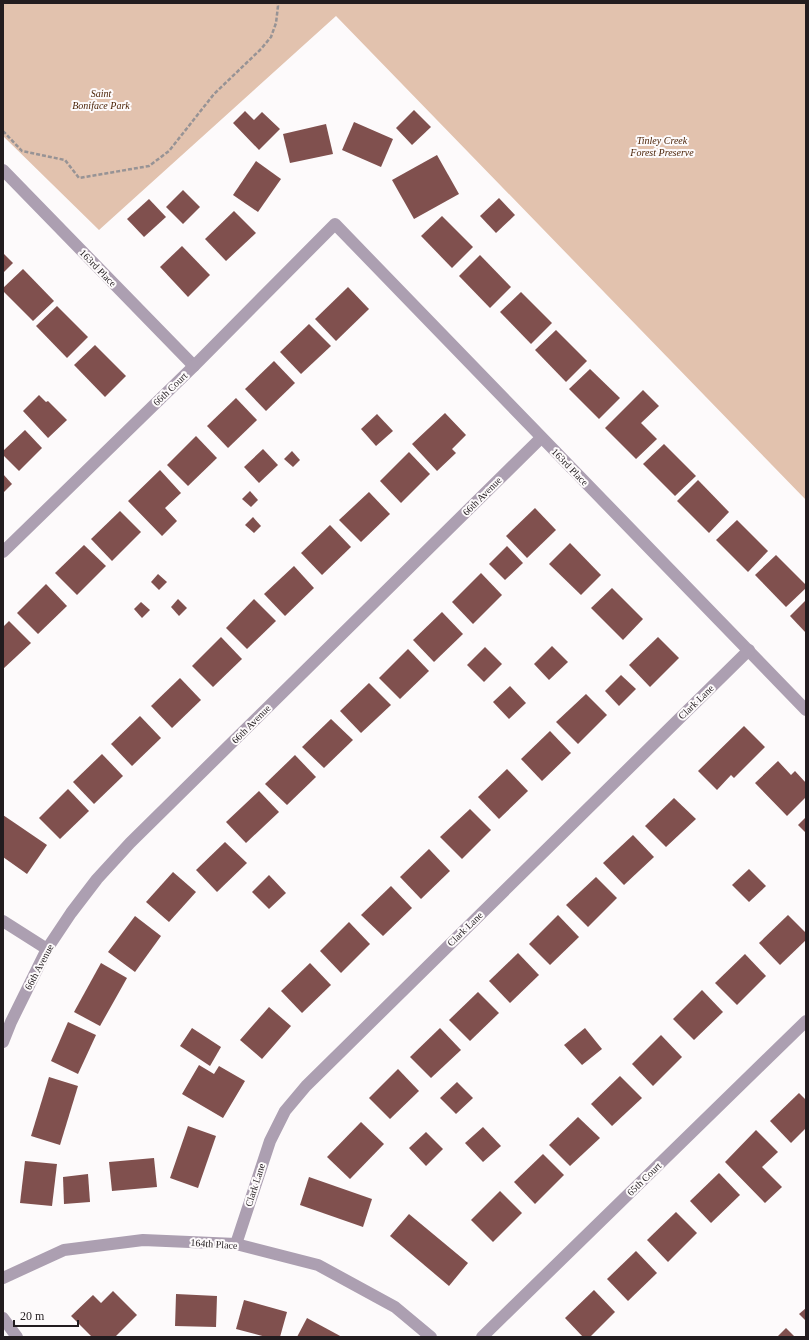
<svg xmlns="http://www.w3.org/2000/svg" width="809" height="1340" font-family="'Times New Roman',serif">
<rect width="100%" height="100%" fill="#fdfafb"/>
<!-- green -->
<path fill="#e2c2ae" d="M3 3H806V500L336 16 99 230 3 136Z"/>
<!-- building -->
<g fill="#80504e">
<path d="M414 110 431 127 412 145 396 128Z"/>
<path d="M245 111 254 120 262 112 280 129 259 150 233 123Z"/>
<path d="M354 122 393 139 381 167 342 150Z"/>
<path d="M326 124 333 154 290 163 283 134Z"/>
<path d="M437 155 459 194 414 219 392 180Z"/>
<path d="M256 161 281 179 258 212 233 195Z"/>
<path d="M183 190 200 207 183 224 166 207Z"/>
<path d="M499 198 515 215 496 233 480 216Z"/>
<path d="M149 199 166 217 144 237 127 219Z"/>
<path d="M234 211 256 233 226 261 205 239Z"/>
<path d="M442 216 473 247 452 268 421 236Z"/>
<path d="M182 246 210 275 188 297 160 267Z"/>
<path d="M3 253 13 263 3 273Z"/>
<path d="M480 255 511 287 490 308 459 276Z"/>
<path d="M23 269 54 301 33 321 3 291V288Z"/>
<path d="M348 287 369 309 336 341 315 319Z"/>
<path d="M521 292 552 323 531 344 500 312Z"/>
<path d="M57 306 88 337 67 358 36 326Z"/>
<path d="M309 324 331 346 301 374 280 352Z"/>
<path d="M556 330 587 361 566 382 535 350Z"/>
<path d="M95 345 126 376 105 397 74 365Z"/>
<path d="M274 361 295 383 266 411 245 389Z"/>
<path d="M590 369 620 398 599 419 569 389Z"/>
<path d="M643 390 659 406 641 423 657 439 636 459 605 428Z"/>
<path d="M39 395 46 402 48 401 67 420 48 438 23 411Z"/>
<path d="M236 398 257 420 228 448 207 426Z"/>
<path d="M445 413 466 435 452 449 456 453 437 471 412 444Z"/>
<path d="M377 414 393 431 376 446 361 429Z"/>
<path d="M25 430 42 448 19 471 3 455V451Z"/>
<path d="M196 436 217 458 188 486 167 465Z"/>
<path d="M664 444 696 476 675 496 643 464Z"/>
<path d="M263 449 278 465 259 483 244 467Z"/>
<path d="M292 451 300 460 293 467 284 459Z"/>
<path d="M409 452 430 474 401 503 380 481Z"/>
<path d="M160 470 181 493 165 508 177 521 162 536 128 501Z"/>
<path d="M3 474 12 484 3 493Z"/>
<path d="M698 480 729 512 709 533 677 501Z"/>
<path d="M250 491 258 500 251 507 242 499Z"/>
<path d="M369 492 390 514 361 542 339 520Z"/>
<path d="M535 508 556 530 527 558 506 536Z"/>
<path d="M120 511 141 532 112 561 91 539Z"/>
<path d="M253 517 261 526 254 533 245 525Z"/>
<path d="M737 520 768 551 748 572 716 540Z"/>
<path d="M330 525 351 547 322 575 301 553Z"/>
<path d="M570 543 601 575 581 595 549 564Z"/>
<path d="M84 545 106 566 77 595 55 573Z"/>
<path d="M507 546 523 563 505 580 489 564Z"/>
<path d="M776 555 806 585V588L786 607 755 575Z"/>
<path d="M294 566 314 588 285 616 264 594Z"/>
<path d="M481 573 502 595 473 624 452 602Z"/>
<path d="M158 574 167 582 159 590 151 582Z"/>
<path d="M46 584 67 606 38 634 17 613Z"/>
<path d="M612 588 643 619 623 640 591 608Z"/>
<path d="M178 599 187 608 179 616 171 607Z"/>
<path d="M254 599 276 621 247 649 226 628Z"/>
<path d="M806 600V633L790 616Z"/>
<path d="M141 602 150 610 142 618 134 609Z"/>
<path d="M442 612 463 634 434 662 413 640Z"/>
<path d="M9 621 31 643 3 669V627Z"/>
<path d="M221 637 242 659 213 687 192 666Z"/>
<path d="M658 637 679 658 650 687 629 665Z"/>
<path d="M552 646 568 662 549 680 534 664Z"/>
<path d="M485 647 502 664 484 682 467 665Z"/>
<path d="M408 649 429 671 400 699 379 678Z"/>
<path d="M621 675 636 689 619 706 605 691Z"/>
<path d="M180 678 201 700 172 728 151 706Z"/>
<path d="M369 683 391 705 361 733 340 711Z"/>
<path d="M510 686 526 703 509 719 493 702Z"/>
<path d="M586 694 607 715 578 744 556 722Z"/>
<path d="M140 716 161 738 132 766 111 744Z"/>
<path d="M331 719 353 740 324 768 302 747Z"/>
<path d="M744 726 765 747 734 778 731 775 717 790 698 771Z"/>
<path d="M550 731 571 753 542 781 521 759Z"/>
<path d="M102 754 123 776 94 804 73 782Z"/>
<path d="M295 755 316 777 287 805 265 784Z"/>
<path d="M778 761 791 775 795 771 806 783V797L787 816 755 783Z"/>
<path d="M507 769 528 791 499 819 478 797Z"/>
<path d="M68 789 89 811 60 839 39 818Z"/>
<path d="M259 791 279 812 246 843 226 822Z"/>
<path d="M674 798 696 819 666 847 645 826Z"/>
<path d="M470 809 491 830 462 859 440 837Z"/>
<path d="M3 815 47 845 27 874 3 857Z"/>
<path d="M806 817V833L798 825Z"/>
<path d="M633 835 654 857 624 885 603 863Z"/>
<path d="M225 842 247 863 217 892 196 870Z"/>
<path d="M429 849 450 871 421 899 400 877Z"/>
<path d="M749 869 766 886 749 902 732 885Z"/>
<path d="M173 872 196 892 169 922 146 902Z"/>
<path d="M269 875 286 893 269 909 252 892Z"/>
<path d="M596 877 617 898 588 927 566 905Z"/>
<path d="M391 886 412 908 383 936 361 915Z"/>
<path d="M558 915 579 937 550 965 529 944Z"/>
<path d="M788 915 806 933V940L780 965 759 943Z"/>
<path d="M135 916 161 936 135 972 108 952Z"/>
<path d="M349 922 370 944 341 973 320 951Z"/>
<path d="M518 953 539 975 510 1003 489 981Z"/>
<path d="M745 954 766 976 737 1005 715 983Z"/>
<path d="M101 963 127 978 100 1026 74 1012Z"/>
<path d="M310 963 331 985 302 1013 281 991Z"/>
<path d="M702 990 723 1012 694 1040 673 1019Z"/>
<path d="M478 992 499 1013 470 1041 449 1020Z"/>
<path d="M269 1007 291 1026 262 1059 240 1040Z"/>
<path d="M68 1022 96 1035 78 1074 51 1061Z"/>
<path d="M192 1028 221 1047 210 1066 180 1046Z"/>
<path d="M440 1028 461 1050 431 1078 410 1057Z"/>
<path d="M585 1028 602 1049 582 1065 564 1045Z"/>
<path d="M661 1035 682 1057 653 1086 632 1064Z"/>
<path d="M199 1065 214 1074 219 1066 245 1081 223 1118 182 1094Z"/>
<path d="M398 1069 419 1091 390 1119 369 1098Z"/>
<path d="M620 1076 642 1098 612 1126 591 1104Z"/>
<path d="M49 1077 78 1086 60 1145 31 1136Z"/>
<path d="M457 1082 473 1098 456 1114 440 1098Z"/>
<path d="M799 1093 806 1100V1128L791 1143 770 1121Z"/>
<path d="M578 1117 600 1138 570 1166 549 1145Z"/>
<path d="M361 1122 384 1144 350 1179 327 1157Z"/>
<path d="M188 1126 216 1136 198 1188 170 1178Z"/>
<path d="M483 1127 501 1146 483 1162 465 1143Z"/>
<path d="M756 1130 778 1152 762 1167 782 1187 765 1203 725 1162Z"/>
<path d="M426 1132 443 1149 426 1166 409 1148Z"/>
<path d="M543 1154 564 1175 535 1204 514 1182Z"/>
<path d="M154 1158 157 1187 112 1191 109 1162Z"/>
<path d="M25 1161 57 1164 52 1206 20 1203Z"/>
<path d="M719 1173 740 1195 711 1223 690 1201Z"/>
<path d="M88 1174 90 1202 64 1204 63 1177Z"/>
<path d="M309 1177 372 1199 363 1227 300 1205Z"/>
<path d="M500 1191 522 1213 493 1242 471 1220Z"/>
<path d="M676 1212 697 1233 668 1262 647 1240Z"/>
<path d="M409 1214 468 1263 449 1286 390 1236Z"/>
<path d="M636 1251 657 1273 628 1301 607 1279Z"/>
<path d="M594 1290 615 1312 590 1337H583L565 1318Z"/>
<path d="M113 1291 137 1315 115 1337H92L71 1316 93 1295 101 1303Z"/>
<path d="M176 1294 217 1296 216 1327 175 1326Z"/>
<path d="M244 1300 287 1312 280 1337H266L236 1329Z"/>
<path d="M806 1308V1321L799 1314Z"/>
<path d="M307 1318 342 1337H297Z"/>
<path d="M786 1328 795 1337H777Z"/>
</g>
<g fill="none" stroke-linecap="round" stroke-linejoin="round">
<!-- path -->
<path stroke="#979395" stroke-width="2.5" stroke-dasharray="4 2" stroke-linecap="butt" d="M3 131 22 151 65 160 79 178 149 166 169 151 214 94 261 49 271 37 276 23 278 6 277 3"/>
<!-- street -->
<g stroke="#ac9fb1" stroke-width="12">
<path d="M3 170 194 366"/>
<path d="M3 552 194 366 335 224 806 710"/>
<path d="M3 921 47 949"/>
<path d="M3 1042 11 1022 47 949 71 913 97 879 130 843 541 438"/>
<path d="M236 1244 270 1141 285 1111 306 1086 749 650"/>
<path d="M3 1278 64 1250 143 1240 236 1244 318 1265 395 1307 431 1337"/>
<path d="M3 1318 17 1337"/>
<path d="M482 1337 806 1021"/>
</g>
</g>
<g text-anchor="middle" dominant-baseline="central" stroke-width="4" stroke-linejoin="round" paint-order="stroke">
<!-- park labels -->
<g font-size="10" font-style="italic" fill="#471e00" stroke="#fdfafb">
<text x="101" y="93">Saint<tspan x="101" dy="12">Boniface Park</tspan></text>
<text x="662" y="140">Tinley Creek<tspan x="662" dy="12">Forest Preserve</tspan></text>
</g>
<!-- street labels -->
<g font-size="10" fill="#221c1f" stroke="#fdfafb">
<text transform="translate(98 268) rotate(46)">163rd Place</text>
<text transform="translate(170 389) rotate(-44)">66th Court</text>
<text transform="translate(570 467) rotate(46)">163rd Place</text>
<text transform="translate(482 496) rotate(-45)">66th Avenue</text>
<text transform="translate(696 702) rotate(-44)">Clark Lane</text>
<text transform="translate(251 724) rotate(-45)">66th Avenue</text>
<text transform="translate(465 929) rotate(-44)">Clark Lane</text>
<text transform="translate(39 967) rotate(-62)">66th Avenue</text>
<text transform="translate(644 1179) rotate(-44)">65th Court</text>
<text transform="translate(255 1185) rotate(-72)">Clark Lane</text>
<text transform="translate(214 1244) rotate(4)">164th Place</text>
</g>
</g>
<!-- border -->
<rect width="809" height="1340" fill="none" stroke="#221c1f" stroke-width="8"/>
<!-- scale -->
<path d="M14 1320v6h64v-6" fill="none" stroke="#221c1f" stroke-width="2"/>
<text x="20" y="1320" font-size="12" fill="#221c1f" stroke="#fdfafb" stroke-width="3" paint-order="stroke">20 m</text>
</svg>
